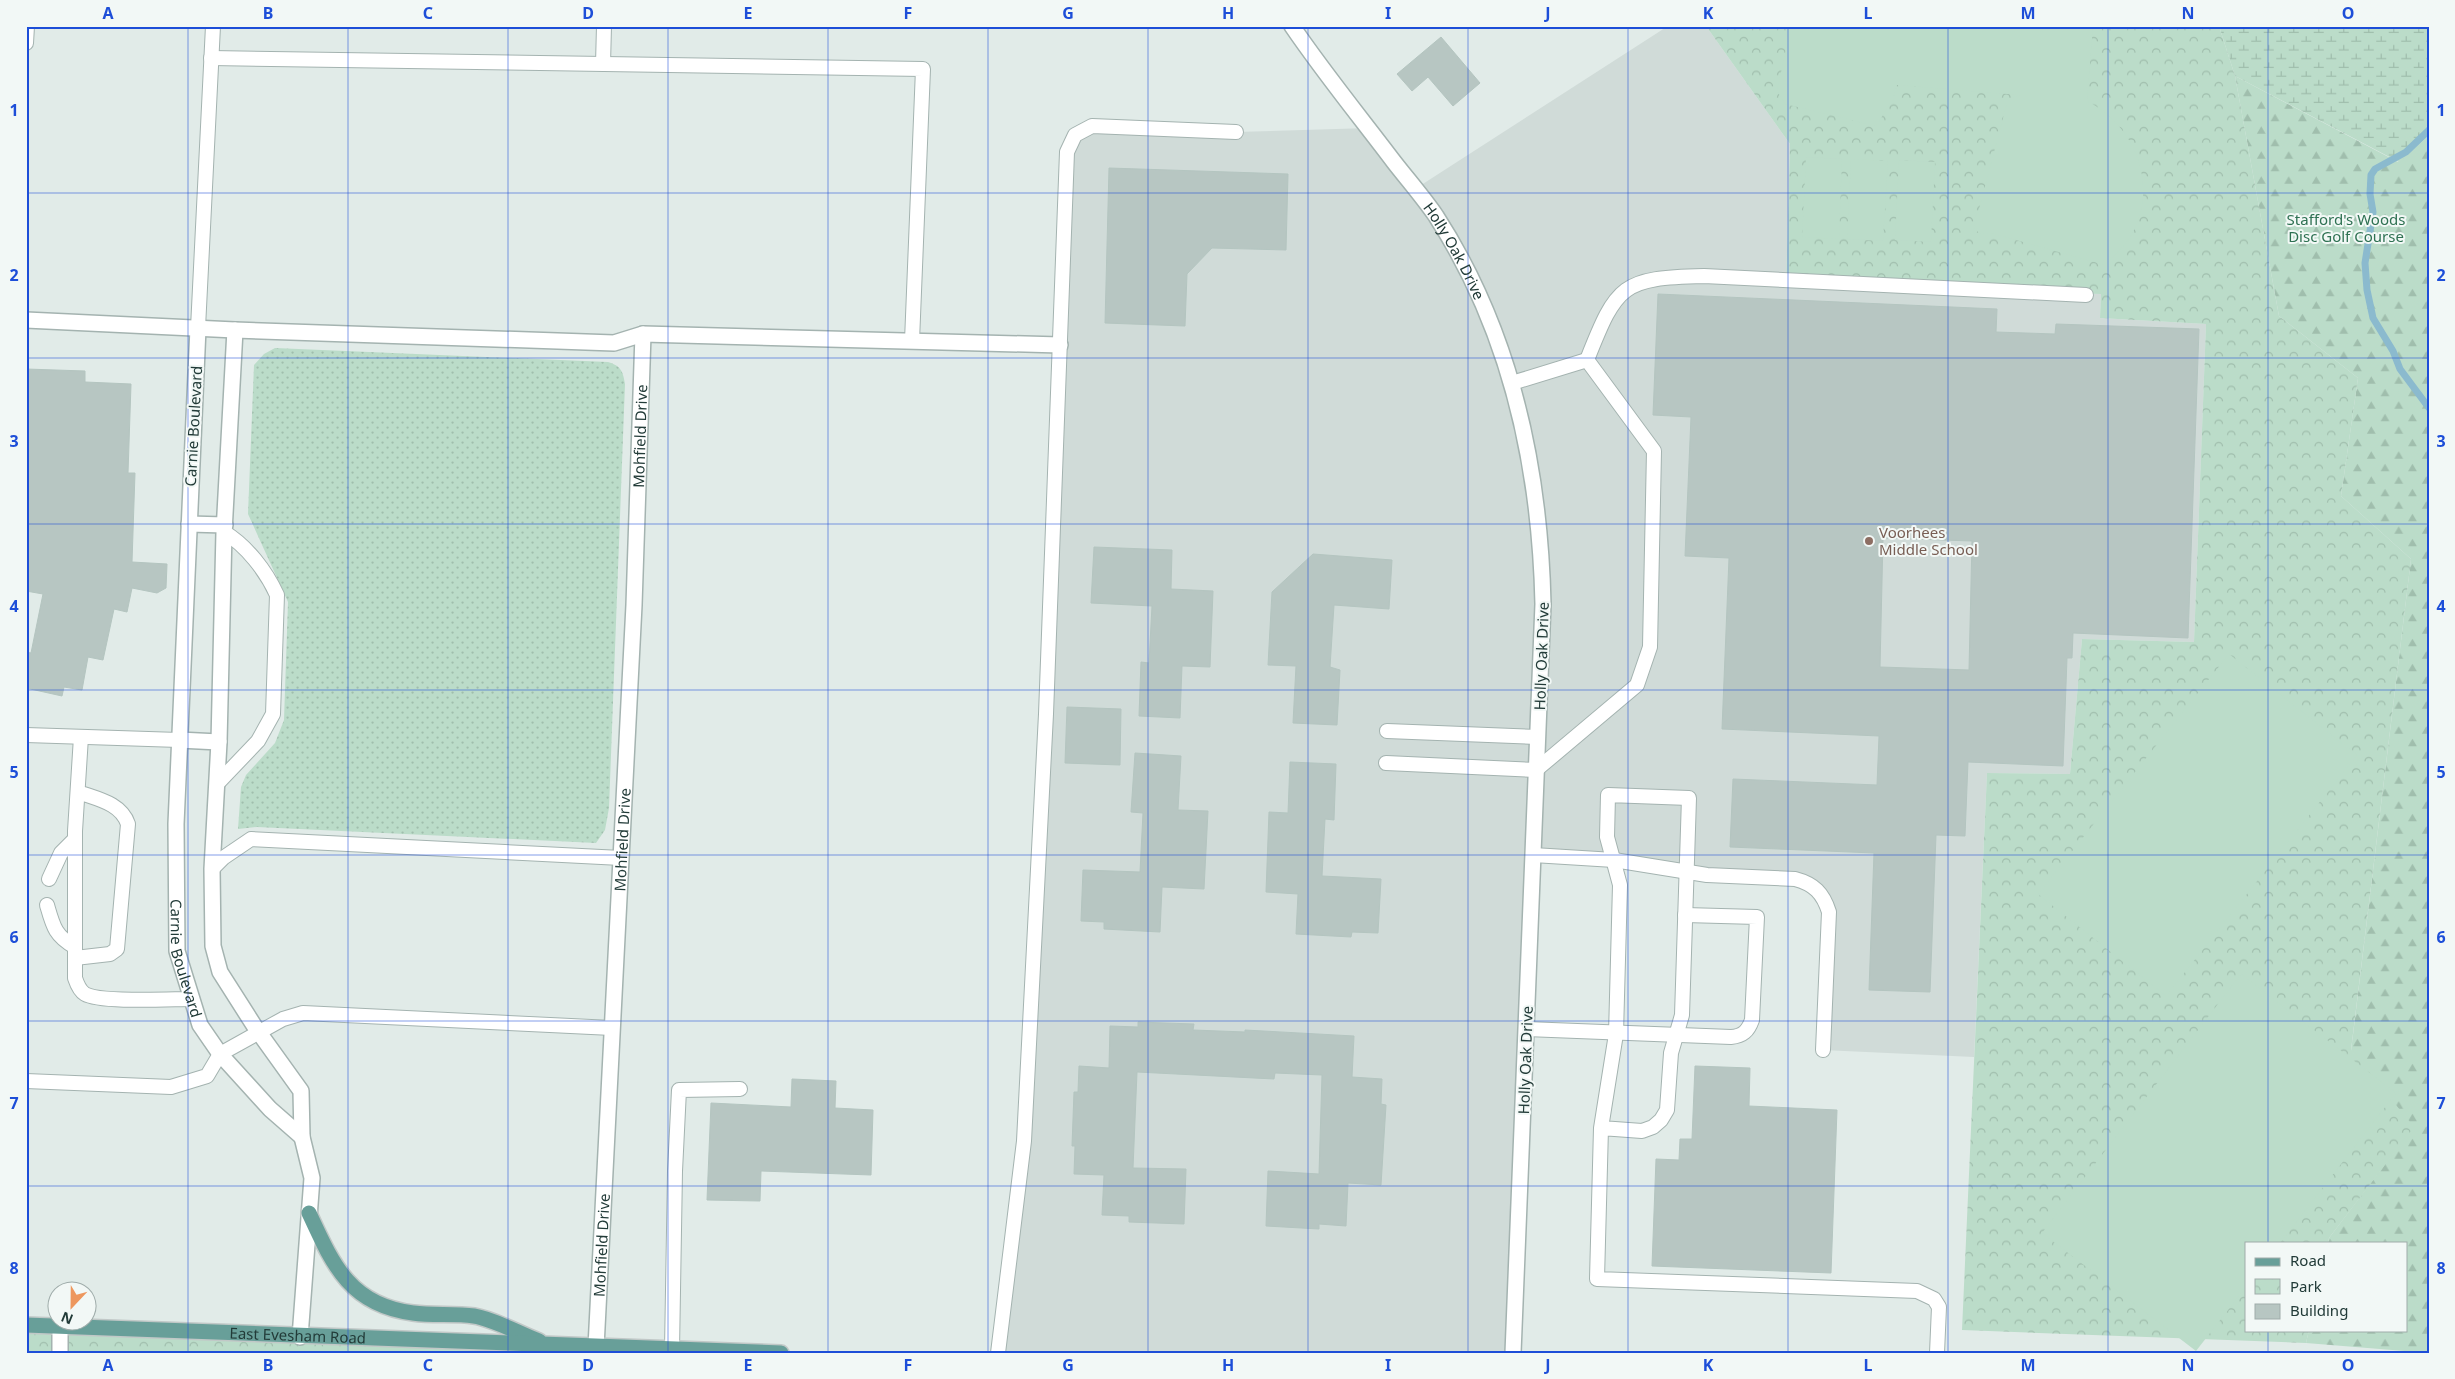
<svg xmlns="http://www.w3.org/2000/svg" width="2455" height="1379" font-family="'Noto Sans',sans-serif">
<defs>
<pattern id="grass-dots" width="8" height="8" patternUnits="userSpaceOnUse" patternTransform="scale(1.25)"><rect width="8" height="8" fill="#bbdcc9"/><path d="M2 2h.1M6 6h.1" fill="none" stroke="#a0bead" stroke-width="1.8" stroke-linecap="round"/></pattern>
<pattern id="forest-firs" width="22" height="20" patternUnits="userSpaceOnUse" patternTransform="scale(1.25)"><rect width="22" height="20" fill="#bbdcc9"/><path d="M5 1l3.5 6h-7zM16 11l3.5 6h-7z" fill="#a0bead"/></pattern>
<pattern id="wetland-marsh" width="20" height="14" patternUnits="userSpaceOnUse" patternTransform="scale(1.25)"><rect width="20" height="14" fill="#bbdcc9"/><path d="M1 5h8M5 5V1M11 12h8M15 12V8" fill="none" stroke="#a0bead"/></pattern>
<pattern id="park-crowns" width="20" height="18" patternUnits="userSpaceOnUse" patternTransform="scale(1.25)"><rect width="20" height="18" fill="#bbdcc9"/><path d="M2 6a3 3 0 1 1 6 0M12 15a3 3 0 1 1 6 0" fill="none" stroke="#a0bead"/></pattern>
</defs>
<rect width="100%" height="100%" fill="#e1ebe8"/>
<!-- built -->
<path fill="#d0dbd8" d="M1668 26H1706L1790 144 1786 287 2101 294 2100 318 2206 324 2194 642 2082 639 2070 774 1987 773 1974 1057 1823 1050 1829 912 1807 882 1533 856 1513 1353H998L1024 1141 1067 152 1078 133 1236 132 1369 128 1415 189Z"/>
<!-- grass -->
<path fill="url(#grass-dots)" d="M275 348 608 362C621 366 623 371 625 384L609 808 605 830 596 843 257 827 238 829 241 787 246 775 275 743 284 720 288 602 248 514 254 365 264 354Z"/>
<!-- forest -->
<path fill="url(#forest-firs)" d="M2235 76 2398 162 2429 136V1353L2306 1343 2309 1330H2406V1243H2328L2329 1238 2413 1127 2351 1051 2411 559 2341 496 2358 378 2279 316Z"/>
<!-- wetland -->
<path fill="url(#wetland-marsh)" d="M2219 26H2429V136L2399 162 2235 76Z"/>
<!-- park -->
<g fill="url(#park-crowns)">
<path d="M1706 26H2219L2235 76 2279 316 2358 378 2341 496 2411 559 2351 1050 2414 1127 2329 1238 2328 1243H2246V1330H2309L2306 1343 1962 1330 1987 773 2070 774 2082 639 2194 642 2206 324 2100 318 2101 294 1786 287 1790 144Z"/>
<path d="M26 1325 793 1353H26Z"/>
</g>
<!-- garden -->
<g fill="#bbdcc9">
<path d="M1791 26H2093L2087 101C2133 124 2158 181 2134 230 2127 244 2116 254 2105 265L1991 233 1980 234 1975 229 1974 218 1978 213 2008 99 2020 95 1897 85 1893 99 1876 126 1785 104 1777 91Z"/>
<path d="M1806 157 1842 159 1839 239 1802 237Z"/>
<path d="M1851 159 1888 161 1883 241 1847 239Z"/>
<path d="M1899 160 1935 162 1931 242 1895 240Z"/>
<path d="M2229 654 2357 755 2166 996 2038 894Z"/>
<path d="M2241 974 2396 1093 2280 1243H2246V1287L2196 1351 2042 1233Z"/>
</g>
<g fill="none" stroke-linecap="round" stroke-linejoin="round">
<!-- stream -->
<path stroke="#8bbace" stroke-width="7" d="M2429 130 2406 152 2375 169 2371 175 2370 194 2373 212 2365 263 2367 290 2373 318 2393 351 2400 369 2429 408"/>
</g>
<!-- building -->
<g fill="#b7c6c2" stroke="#b4c5c0" fill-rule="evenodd">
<path d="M1441 37 1480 83 1453 106 1428 77 1412 91 1397 74Z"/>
<path d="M1109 168 1288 174 1286 250 1212 248 1187 274 1185 326 1105 323Z"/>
<path d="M1658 294 1997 309 1996 332 2055 334 2056 324 2199 329 2188 638 2073 633 2072 658H2067L2063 766 1968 762 1965 836 1936 835 1930 992 1869 990 1874 853 1730 847 1733 779 1877 785 1879 736 1722 729 1729 558 1685 556 1691 417 1653 415ZM1883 538 1972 541 1969 670 1880 667Z"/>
<path d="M26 369 85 371V382L131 384 128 473H135L132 562 167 564 166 588 157 593 132 588 127 612 114 609 103 660 88 657 82 690 64 687 62 696 26 688V652L31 653 43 594 26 591Z"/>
<path d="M1094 547 1172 550 1171 589 1213 591 1210 667 1182 666 1180 718 1139 716 1141 662 1149 663 1152 606 1091 603Z"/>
<path d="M1313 554 1392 560 1389 609 1334 605 1330 667 1340 670 1337 725 1293 723 1296 666 1268 665 1272 592Z"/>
<path d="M1067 707 1121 709 1120 765 1065 763Z"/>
<path d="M1135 753 1181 756 1178 810 1208 811 1204 889 1162 887 1160 932 1104 929V922L1081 921 1083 870 1140 872 1143 813 1131 812Z"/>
<path d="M1290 762 1336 764 1334 820 1325 819 1322 876 1381 879 1378 933 1352 932 1351 937 1296 934 1298 894 1266 892 1269 812 1288 813Z"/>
<path d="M1138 1022 1194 1024 1193 1030 1245 1032V1030L1354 1036 1352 1077 1382 1079 1381 1104 1386 1105 1381 1185 1348 1183 1346 1226 1319 1224V1229L1266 1226 1268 1171 1319 1174 1322 1075 1275 1073 1274 1079 1137 1072 1133 1168 1186 1169 1184 1224 1129 1222V1216L1102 1215 1104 1175 1074 1174 1075 1146H1072L1074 1092H1078L1079 1066 1109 1068 1110 1026 1138 1027Z"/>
<path d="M1695 1066 1750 1068 1749 1106 1837 1110 1831 1273 1652 1266 1656 1159 1679 1160 1680 1139H1692Z"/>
<path d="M792 1079 836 1081 835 1108 873 1110 871 1175 761 1171 760 1201 707 1200 711 1103 791 1107Z"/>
</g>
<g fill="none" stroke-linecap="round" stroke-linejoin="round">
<!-- service casing -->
<g stroke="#a4b3b0" stroke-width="16">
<g id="service">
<path d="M26 43 27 26"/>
<path d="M211 58 923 69 912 341"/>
<path d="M603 64 604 26"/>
<path d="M198 328 213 26"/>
<path d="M1587 360C1617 284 1622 278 1704 276L2086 295"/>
<path d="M1512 383 1587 360"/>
<path d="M1387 731 1537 737"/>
<path d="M26 735 179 740"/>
<path d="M81 737 75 831V978C77 984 80 991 85 994 100 1003 171 999 192 999"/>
<path d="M1386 763 1536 770 1637 685 1650 647 1654 451 1587 360"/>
<path d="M217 784 258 741 273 714 277 595C266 571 247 546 224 532"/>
<path d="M1533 855 1614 860 1707 875 1795 879C1814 884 1823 893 1829 912L1823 1050"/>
<path d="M212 869 223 858 251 839 621 858"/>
<path d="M49 879 61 853 75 839"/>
<path d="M47 905C53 926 55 936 75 947"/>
<path d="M75 958 110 954 117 949 128 824C121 803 97 799 78 792"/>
<path d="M1526 1029 1731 1037C1743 1036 1748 1031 1752 1020L1757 917 1685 915"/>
<path d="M26 1081 171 1087 207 1076 220 1054 283 1019 303 1013 612 1028"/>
<path d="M1601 1128 1642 1131 1653 1127 1661 1120 1667 1110 1671 1053 1682 1015 1689 798 1608 795 1607 837 1620 885 1616 1034 1601 1128 1597 1279 1917 1291 1934 1299 1939 1307 1937 1353"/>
<path d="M672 1350 675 1171 679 1090 740 1089"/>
<path d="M998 1353 1024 1141 1046 714 1067 152 1075 135 1092 126 1236 132"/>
</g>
</g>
<!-- minor casing -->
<g stroke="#a4b3b0" stroke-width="18">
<g id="minor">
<path id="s1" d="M1292 26C1324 73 1360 117 1394 162 1408 180 1423 197 1436 216 1511 332 1540 468 1543 604L1513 1353"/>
<path d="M26 320 235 330 614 343 643 334 1060 345"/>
<path id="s2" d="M198 328 176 824 177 951 200 1025 220 1054 270 1109 302 1137"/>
<path d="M235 330 224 532 219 742 212 869 213 946 220 972 255 1027 301 1091 302 1137 312 1178 300 1337"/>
<path d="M189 524 225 525"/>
<path d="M179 740 219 742"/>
<path id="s3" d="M596 1347 634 605 643 334"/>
<path d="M60 1353V1327"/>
</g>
</g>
<!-- primary casing -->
<g stroke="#c1c8c7" stroke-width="18">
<g id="primary">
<path d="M309 1213C333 1265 350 1305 413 1313 433 1316 454 1313 474 1316 494 1319 520 1334 539 1341"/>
<path id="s4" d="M26 1325 781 1353"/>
</g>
</g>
<!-- service -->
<use href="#service" stroke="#fff" stroke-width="14"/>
<!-- minor -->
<use href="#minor" stroke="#fff" stroke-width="15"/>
<!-- primary -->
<use href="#primary" stroke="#689f99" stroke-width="15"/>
</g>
<!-- grid -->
<path fill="none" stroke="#1d4ed8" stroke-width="1" stroke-opacity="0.55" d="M188 26V1353M348 26V1353M508 26V1353M668 26V1353M828 26V1353M988 26V1353M1148 26V1353M1308 26V1353M1468 26V1353M1628 26V1353M1788 26V1353M1948 26V1353M2108 26V1353M2268 26V1243M26 193H2429M26 358H2429M26 524H2429M26 690H2429M26 855H2429M26 1021H2429M26 1186H2429M2268 1330V1353"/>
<!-- markers -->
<circle fill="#8d6e63" stroke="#f2f8f6" stroke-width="2" cx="1869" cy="541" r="5"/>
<g text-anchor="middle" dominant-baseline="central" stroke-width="4" stroke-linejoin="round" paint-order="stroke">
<!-- park labels -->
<g font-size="15" fill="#2e7152" stroke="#f2f8f6">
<text x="2346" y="219">Stafford's Woods<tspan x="2346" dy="17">Disc Golf Course</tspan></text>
</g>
<!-- street labels -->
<g font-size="15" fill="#223b38" stroke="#f2f8f6">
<text stroke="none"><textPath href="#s1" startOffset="278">Holly Oak Drive</textPath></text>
<text transform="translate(193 426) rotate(-87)">Carnie Boulevard</text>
<text stroke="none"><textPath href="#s3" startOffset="912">Mohfield Drive</textPath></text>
<text transform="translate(1541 656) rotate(-88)">Holly Oak Drive</text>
<text stroke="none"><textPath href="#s3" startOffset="508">Mohfield Drive</textPath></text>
<text stroke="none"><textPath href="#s2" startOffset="632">Carnie Boulevard</textPath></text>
<text transform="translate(1525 1060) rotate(-88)">Holly Oak Drive</text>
<text stroke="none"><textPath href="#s3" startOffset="102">Mohfield Drive</textPath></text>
<text stroke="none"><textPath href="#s4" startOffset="272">East Evesham Road</textPath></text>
</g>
<!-- education labels -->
<g font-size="15" fill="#785e54" stroke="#f2f8f6" text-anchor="start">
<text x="1879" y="532">Voorhees<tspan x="1879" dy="17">Middle School</tspan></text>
</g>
</g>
<!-- border -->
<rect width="2455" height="1379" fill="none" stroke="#f2f8f6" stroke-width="55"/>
<!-- legend -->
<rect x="2245" y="1242" width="162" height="90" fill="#f2f8f6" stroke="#9facaa"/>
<rect x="2255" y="1258" width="25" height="8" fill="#689f99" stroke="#9facaa"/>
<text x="2290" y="1266" font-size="15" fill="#223b38">Road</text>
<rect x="2255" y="1279" width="25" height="15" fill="url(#park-crowns)" stroke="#9facaa"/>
<text x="2290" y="1292" font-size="15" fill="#223b38">Park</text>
<rect x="2255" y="1304" width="25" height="15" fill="#b7c6c2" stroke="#9facaa"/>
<text x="2290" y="1316" font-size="15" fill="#223b38">Building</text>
<!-- north arrow -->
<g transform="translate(72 1306) rotate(202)"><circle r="24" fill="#f2f8f6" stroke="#9facaa"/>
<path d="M0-4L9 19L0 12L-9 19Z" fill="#ed975e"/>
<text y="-8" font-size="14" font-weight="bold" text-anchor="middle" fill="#223b38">N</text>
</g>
<rect x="28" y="28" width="2400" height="1324" fill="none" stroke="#1d4ed8" stroke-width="2"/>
<g font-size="16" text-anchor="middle" font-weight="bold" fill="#1d4ed8">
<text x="108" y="19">A</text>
<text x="268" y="19">B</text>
<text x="428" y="19">C</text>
<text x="588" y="19">D</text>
<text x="748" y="19">E</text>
<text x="908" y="19">F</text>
<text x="1068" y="19">G</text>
<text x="1228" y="19">H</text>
<text x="1388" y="19">I</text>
<text x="1548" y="19">J</text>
<text x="1708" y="19">K</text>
<text x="1868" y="19">L</text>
<text x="2028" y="19">M</text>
<text x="2188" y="19">N</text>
<text x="2348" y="19">O</text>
<text x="14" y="116">1</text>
<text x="2441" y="116">1</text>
<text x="14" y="281">2</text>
<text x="2441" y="281">2</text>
<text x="14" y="447">3</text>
<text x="2441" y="447">3</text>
<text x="14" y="612">4</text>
<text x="2441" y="612">4</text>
<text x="14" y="778">5</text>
<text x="2441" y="778">5</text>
<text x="14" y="943">6</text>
<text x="2441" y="943">6</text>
<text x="14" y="1109">7</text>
<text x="2441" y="1109">7</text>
<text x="14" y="1274">8</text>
<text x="2441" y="1274">8</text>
<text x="108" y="1371">A</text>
<text x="268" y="1371">B</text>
<text x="428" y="1371">C</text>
<text x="588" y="1371">D</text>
<text x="748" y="1371">E</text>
<text x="908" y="1371">F</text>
<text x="1068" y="1371">G</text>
<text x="1228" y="1371">H</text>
<text x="1388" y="1371">I</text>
<text x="1548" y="1371">J</text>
<text x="1708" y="1371">K</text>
<text x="1868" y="1371">L</text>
<text x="2028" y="1371">M</text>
<text x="2188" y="1371">N</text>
<text x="2348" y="1371">O</text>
</g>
</svg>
